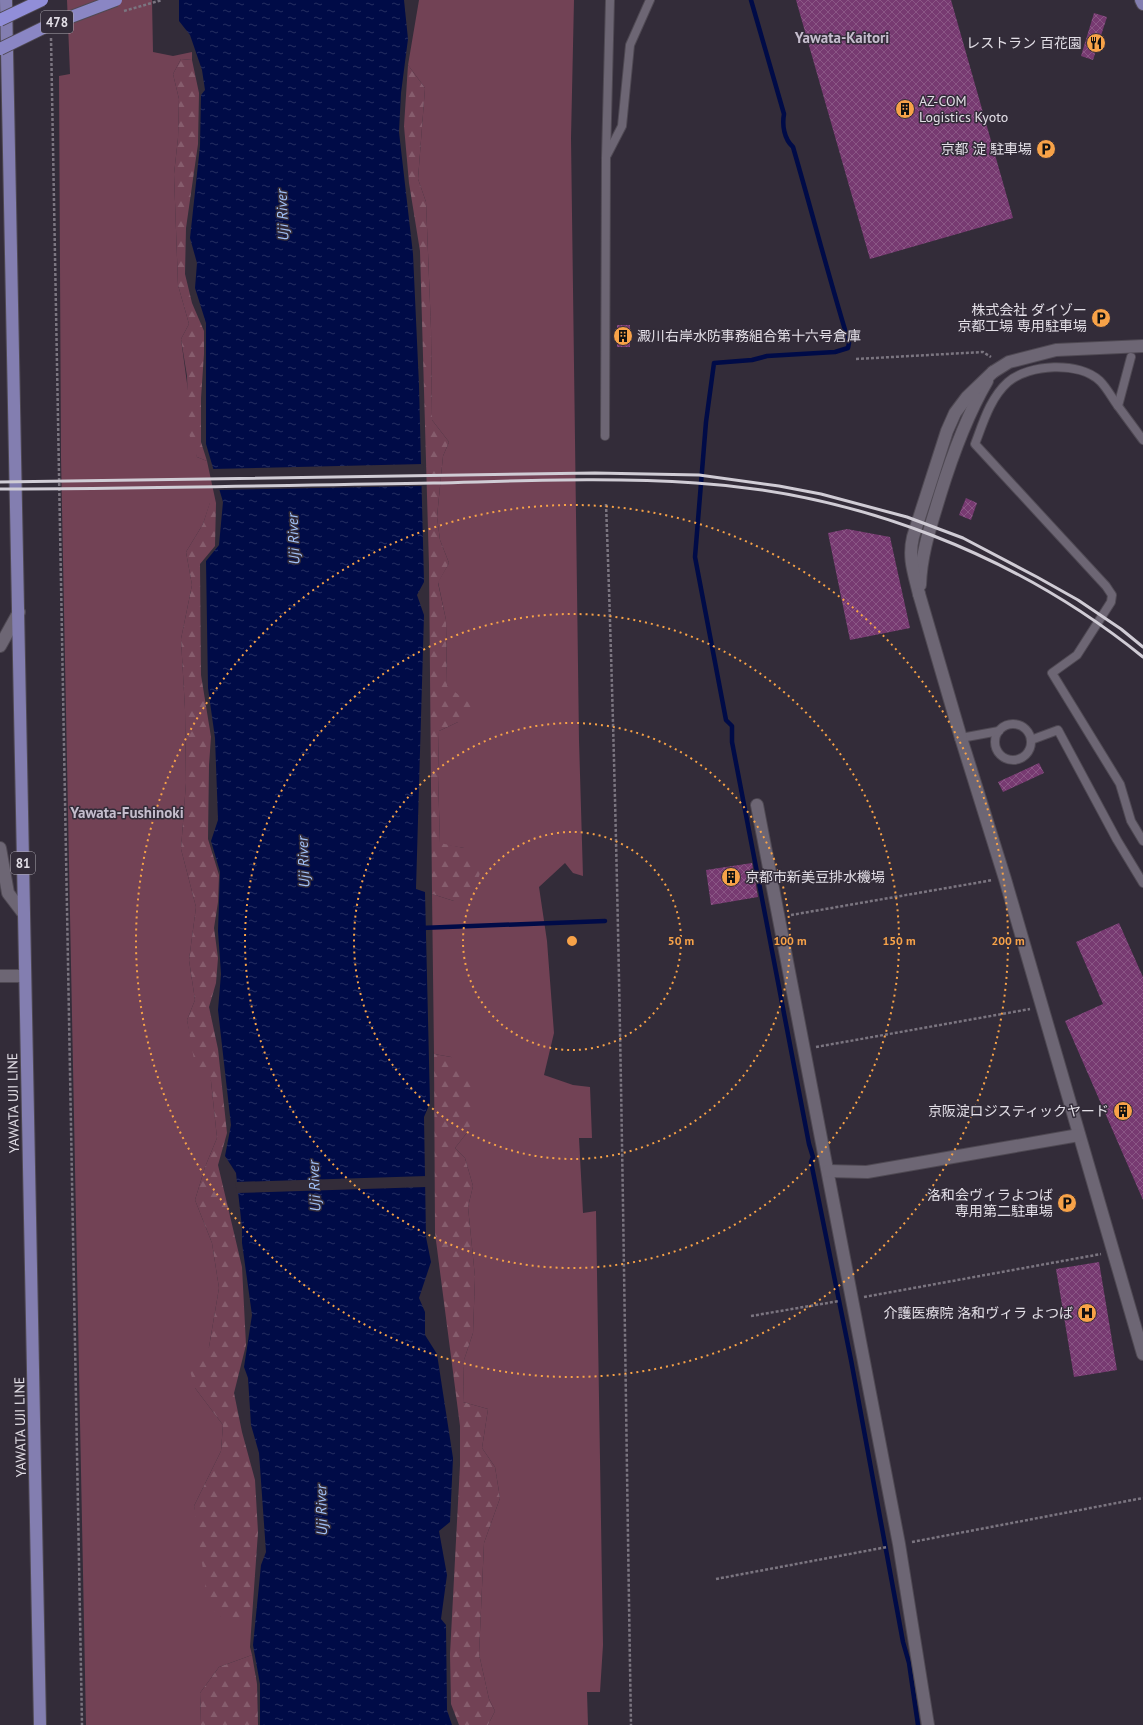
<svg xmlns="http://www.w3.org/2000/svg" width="1143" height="1725" font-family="'PT Sans','Noto Sans JP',sans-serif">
<defs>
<pattern id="forest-firs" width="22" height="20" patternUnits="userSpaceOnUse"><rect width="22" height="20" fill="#724255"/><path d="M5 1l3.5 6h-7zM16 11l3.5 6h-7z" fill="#865d6d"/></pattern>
<pattern id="water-ripples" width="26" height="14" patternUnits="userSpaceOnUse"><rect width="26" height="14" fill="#000b47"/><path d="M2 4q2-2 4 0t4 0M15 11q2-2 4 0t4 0" fill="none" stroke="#252e62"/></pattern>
<pattern id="building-cross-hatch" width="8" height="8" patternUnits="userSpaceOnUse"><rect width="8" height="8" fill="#773a71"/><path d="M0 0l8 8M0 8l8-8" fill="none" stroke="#8a5685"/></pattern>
</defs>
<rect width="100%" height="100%" fill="#332c39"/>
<!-- grass -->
<g fill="#724255">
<path d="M67 0H152L153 52 173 56 192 52V60L181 59 173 74 179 99 178 138 174 174 178 285 189 324 181 339 197 457 207 461 216 503H210L203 524 186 552 192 585 181 639 185 709 186 783 181 849 196 907 189 960 195 1000 187 1020 192 1043 211 1081 217 1138 205 1167 195 1200 212 1243 219 1288 209 1347 195 1388 223 1425 221 1451 194 1506 221 1617H252L250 1647 252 1655 219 1667 200 1693 201 1725H86L61 458 59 76 70 74Z"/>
<path d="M419 0H574L571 138 579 740 583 876 573 873 565 863 539 887 547 941 554 1033 544 1075 573 1085 590 1087 592 1138H579L583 1213 596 1211 603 1645 600 1692H587L588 1725H488L495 1711 489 1699 479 1654 484 1543 500 1498 495 1467 482 1448 488 1409 463 1402 464 1360 473 1333 475 1277 468 1207 473 1186 465 1158 455 1148 469 1130 451 1057 434 1054 432 894 454 901 464 848 440 844 438 775 439 731 458 722 447 686 446 620 438 582 449 563 440 540 437 517 443 456 449 442 432 420 431 329 426 202 418 179 425 88 408 65Z"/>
</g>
<!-- forest -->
<g fill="url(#forest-firs)">
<path d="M181 59 192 60 199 93 198 144 186 228 185 274 192 303 204 331V354L201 398V442L207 461 197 457 189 434 187 376 181 339 189 324 178 285 174 174 178 138 179 99 173 74Z"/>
<path d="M408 65 425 88 418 179 426 202 431 329 432 420 449 442 443 456 437 517 440 540 449 563 438 583 446 620 447 686 472 705 458 722 439 731 438 775 440 843 464 848 480 873 473 895 454 901 432 894 429 565 420 251 409 183 404 126Z"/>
<path d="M210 502 216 503 215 546 200 564 201 675 211 737 209 765 208 839 219 875 218 902 214 928 218 958 216 983 209 1007 218 1049 227 1133 218 1165 242 1267 246 1345 234 1393 242 1432 255 1480 258 1532 252 1617H221L208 1605 194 1506 221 1451 223 1425 195 1388 188 1364 209 1347 219 1288 212 1243 195 1200 205 1167 217 1138 211 1081 196 1071 187 1020 195 1000 189 960 196 907 181 849 186 783 185 709 181 639 192 585 186 552 203 524Z"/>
<path d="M434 1054 451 1057 472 1078 474 1106 469 1130 455 1148 465 1158 473 1186 468 1207 475 1277 473 1333 464 1360 463 1402 488 1409 482 1448 495 1467 500 1498 484 1543 479 1654 489 1699 495 1711 488 1725H459L451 1704 450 1654 460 1465V1426L435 1233Z"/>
<path d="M252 1655 257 1684 258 1725H201L200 1693 219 1667Z"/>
</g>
<!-- water -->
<path fill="url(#water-ripples)" d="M179 0H404L408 39 401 93 399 132 413 254 419 385 424 582 417 595 424 615 416 889 425 892 430 1103 424 1117 426 1237 431 1262 419 1298 425 1312V1335L437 1354 453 1458 450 1522 439 1531 447 1575 441 1619 446 1625 447 1710 452 1725H260V1684L253 1645 261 1565 266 1552 259 1453 251 1425 248 1378 244 1367 252 1315 242 1243V1228L236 1173 225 1156 231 1125 218 1010 221 974 218 931 220 872 211 841 218 820 215 738 208 688 206 561 219 545 223 502 206 444V323L195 288 197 263 190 238 200 146 201 95 205 90 202 70 190 35 179 21Z"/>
<!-- pier -->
<g fill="#332c39">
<path d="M423 464 424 486 217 490 211 469Z"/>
<path d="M427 1176V1187L237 1193 235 1182Z"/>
</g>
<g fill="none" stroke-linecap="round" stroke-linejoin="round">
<!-- stream -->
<g stroke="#000b47" stroke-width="4.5">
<path d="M751 0 784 114C782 125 784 139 793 147 812 212 829 278 849 343L848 348 835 352 767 356 752 360 714 363 706 422 695 557 726 720 732 726V742L809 1144 813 1157 811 1162 851 1360 903 1642 909 1663 918 1725"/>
<path d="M421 928 605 921"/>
</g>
</g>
<!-- building -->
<g fill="url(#building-cross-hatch)">
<path d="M796 0H951L1013 218 870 259Z"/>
<path d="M1094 13 1107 17 1093 60 1081 56Z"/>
<rect x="617" y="325" width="13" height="22"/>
<path d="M966 498 977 503 971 520 959 515Z"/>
<path d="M847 529 890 537 910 628 850 640 828 533Z"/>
<path d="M1039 763 1044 773 1003 792 998 782Z"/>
<path d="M752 863 758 897 711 905 706 870Z"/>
<path d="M1119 923 1143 977V1200L1065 1021 1103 1004 1076 942Z"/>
<path d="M1099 1262 1117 1370 1074 1377 1056 1269Z"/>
</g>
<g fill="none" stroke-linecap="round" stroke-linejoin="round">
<!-- service casing -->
<g stroke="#4f4953" stroke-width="10">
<g id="service">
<path d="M607 155 622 126 630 45 650 0"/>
<path d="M1131 357 1118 406 1143 440"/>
<path d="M1118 406C1112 398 1107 388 1100 381 1079 361 1029 364 1008 382 990 398 983 423 975 444L1106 586 1112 595 1111 602 1077 655 1052 673 1120 784 1131 821 1143 841"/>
<path d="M605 436 606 158 610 0"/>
<circle cx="1013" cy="742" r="18"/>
<path d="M961 738 999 731"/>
<path d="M1031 740 1058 730 1117 840 1143 883"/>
</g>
</g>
<!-- minor casing -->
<g stroke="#4f4953" stroke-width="14">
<g id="minor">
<path d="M920 585C921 553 931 525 940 495 952 456 966 417 987 381"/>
<path d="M919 594C914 573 908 558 913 537L947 431 955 413 967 397 993 372"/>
<path d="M0 646 19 612"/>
<path d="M961 738 1005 879 1143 1354"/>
<path d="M757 805 899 1544 928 1725"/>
<path d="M0 848 8 893 24 914"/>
<path d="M0 976H25"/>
<path d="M828 1171 867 1172 1079 1135"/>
</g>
</g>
<!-- tertiary casing -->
<g stroke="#4f4953" stroke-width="14">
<g id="tertiary">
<path d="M993 372 1009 362 1056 350 1143 346"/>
<path d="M919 594 961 738"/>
</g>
</g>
<!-- primary casing -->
<g stroke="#4f4953" stroke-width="14">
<g id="primary">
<path d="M6 0 40 1725"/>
<path d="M1141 0 1143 4"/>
</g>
</g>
<!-- path -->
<g stroke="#7b7580" stroke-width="2.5" stroke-dasharray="3 2" stroke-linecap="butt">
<path d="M51 38 82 1725"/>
<path d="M856 359 983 352 991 357"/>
<path d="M606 504C621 911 624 1318 631 1725"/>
<path d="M791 915 993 880"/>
<path d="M816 1047 1030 1009"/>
<path d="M864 1297 1101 1254"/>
<path d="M751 1316 839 1301"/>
<path d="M912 1542 1143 1498"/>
<path d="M716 1579 887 1547"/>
</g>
<!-- service -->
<use href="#service" stroke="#6d6674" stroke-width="8"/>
<!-- minor -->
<use href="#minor" stroke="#6d6674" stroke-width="12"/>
<!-- tertiary -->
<use href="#tertiary" stroke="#6d6674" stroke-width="12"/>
<!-- primary -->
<use href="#primary" stroke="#837eb0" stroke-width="12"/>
<!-- rail -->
<g stroke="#d0ccd5" stroke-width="3">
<path d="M0 482 595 473 699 475 779 486 821 494 907 517 963 538 1037 577 1078 600 1121 629 1143 647"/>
<path d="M0 489C145 489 289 485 434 483 521 481 609 477 696 483 857 493 1017 555 1143 657"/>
</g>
<!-- trunk-bridge casing -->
<g stroke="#4f4953" stroke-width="14" stroke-linecap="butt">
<path id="trunk-bridge" d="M0 49 47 26 116 0"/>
</g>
<!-- motorway-bridge casing -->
<g stroke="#4f4953" stroke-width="14" stroke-linecap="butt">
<path id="motorway-bridge" d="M0 20 42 0"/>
</g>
<!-- path-bridge -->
<path stroke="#7b7580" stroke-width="2.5" stroke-dasharray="3 2" stroke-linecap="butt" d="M124 11 162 0"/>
<!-- trunk-bridge -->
<use href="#trunk-bridge" stroke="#8a86c4" stroke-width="12"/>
<!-- motorway-bridge -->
<use href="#motorway-bridge" stroke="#918ed8" stroke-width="12"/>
</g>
<!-- distance rings -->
<g fill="none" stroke="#f7a248" stroke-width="2" stroke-dasharray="2 4">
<circle cx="572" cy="941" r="109"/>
<circle cx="572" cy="941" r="218"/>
<circle cx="572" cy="941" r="327"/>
<circle cx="572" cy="941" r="436"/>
</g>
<!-- icons -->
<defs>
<g id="restaurant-disc" transform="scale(1)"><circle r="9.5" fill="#f7a248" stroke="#332c39"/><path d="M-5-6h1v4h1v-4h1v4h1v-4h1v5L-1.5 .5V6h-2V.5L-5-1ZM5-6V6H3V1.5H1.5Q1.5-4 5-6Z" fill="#111"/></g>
<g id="building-disc" transform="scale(1)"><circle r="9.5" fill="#f7a248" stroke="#332c39"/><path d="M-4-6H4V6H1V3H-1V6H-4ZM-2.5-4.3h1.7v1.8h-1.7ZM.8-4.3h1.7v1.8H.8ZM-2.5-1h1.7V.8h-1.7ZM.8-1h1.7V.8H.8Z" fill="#111"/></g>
<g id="parking-disc" transform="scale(1)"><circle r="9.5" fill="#f7a248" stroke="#332c39"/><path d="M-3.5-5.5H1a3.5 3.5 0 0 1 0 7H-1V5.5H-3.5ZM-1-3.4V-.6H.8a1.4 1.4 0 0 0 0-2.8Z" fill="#111"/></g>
<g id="hospital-disc" transform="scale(1)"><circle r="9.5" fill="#f7a248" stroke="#332c39"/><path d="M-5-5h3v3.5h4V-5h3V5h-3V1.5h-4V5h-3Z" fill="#111"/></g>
</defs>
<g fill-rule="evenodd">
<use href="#restaurant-disc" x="1096" y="43"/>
<use href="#building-disc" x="905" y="109"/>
<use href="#parking-disc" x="1046" y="149"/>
<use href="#parking-disc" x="1101" y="318"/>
<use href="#building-disc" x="623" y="336"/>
<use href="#building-disc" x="731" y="877"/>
<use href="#building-disc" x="1123" y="1111"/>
<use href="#parking-disc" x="1067" y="1203"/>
<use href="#hospital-disc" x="1087" y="1313"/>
</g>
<g text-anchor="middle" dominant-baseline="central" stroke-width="3" stroke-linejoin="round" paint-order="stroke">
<!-- shield labels -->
<g fill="#332c39" stroke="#aea9b2" stroke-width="1">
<rect x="41" y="11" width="32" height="22" rx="3"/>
<rect x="11" y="852" width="24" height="22" rx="3"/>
</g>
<g font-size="13" font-weight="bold" fill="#e2dee6">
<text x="57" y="22">478</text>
<text x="23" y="863">81</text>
</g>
<!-- poi labels -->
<g font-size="14" fill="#e2dee6" stroke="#332c39" text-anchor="end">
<text x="1082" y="43">レストラン 百花園</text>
<text x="919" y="101" text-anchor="start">AZ-COM<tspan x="919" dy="16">Logistics Kyoto</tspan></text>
<text x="1032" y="149">京都 淀 駐車場</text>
<text x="1087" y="310">株式会社 ダイゾー<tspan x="1087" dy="16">京都工場 専用駐車場</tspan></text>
<text x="637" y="336" text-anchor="start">澱川右岸水防事務組合第十六号倉庫</text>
<text x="745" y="877" text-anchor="start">京都市新美豆排水機場</text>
<text x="1109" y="1111">京阪淀ロジスティックヤード</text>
<text x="1053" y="1195">洛和会ヴィラよつば<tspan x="1053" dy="16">専用第二駐車場</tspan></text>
<text x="1073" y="1313">介護医療院 洛和ヴィラ よつば</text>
</g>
<!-- street labels -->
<g font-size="14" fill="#e2dee6" stroke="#332c39">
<text transform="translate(13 1103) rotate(-91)">YAWATA UJI LINE</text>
<text transform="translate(20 1427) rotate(-91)">YAWATA UJI LINE</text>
</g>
<!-- neighbourhood labels -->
<g font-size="15" font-weight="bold" fill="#c5bdcd" stroke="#332c39">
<text x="842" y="37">Yawata-Kaitori</text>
<text x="127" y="812">Yawata-Fushinoki</text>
</g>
<!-- water labels -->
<g font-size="15" font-style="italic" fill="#a1c0f7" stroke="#332c39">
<text transform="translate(282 215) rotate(-92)">Uji River</text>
<text transform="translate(293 539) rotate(-92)">Uji River</text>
<text transform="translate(303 862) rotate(-92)">Uji River</text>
<text transform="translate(314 1186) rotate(-92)">Uji River</text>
<text transform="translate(321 1510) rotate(-91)">Uji River</text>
</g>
</g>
<circle cx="572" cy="941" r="6" fill="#f7a248" stroke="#332c39" stroke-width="2"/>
<g font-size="12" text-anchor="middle" font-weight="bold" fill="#f7a248" stroke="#332c39" stroke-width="3" stroke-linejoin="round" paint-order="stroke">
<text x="681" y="945">50 m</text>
<text x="790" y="945">100 m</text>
<text x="899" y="945">150 m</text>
<text x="1008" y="945">200 m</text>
</g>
</svg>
